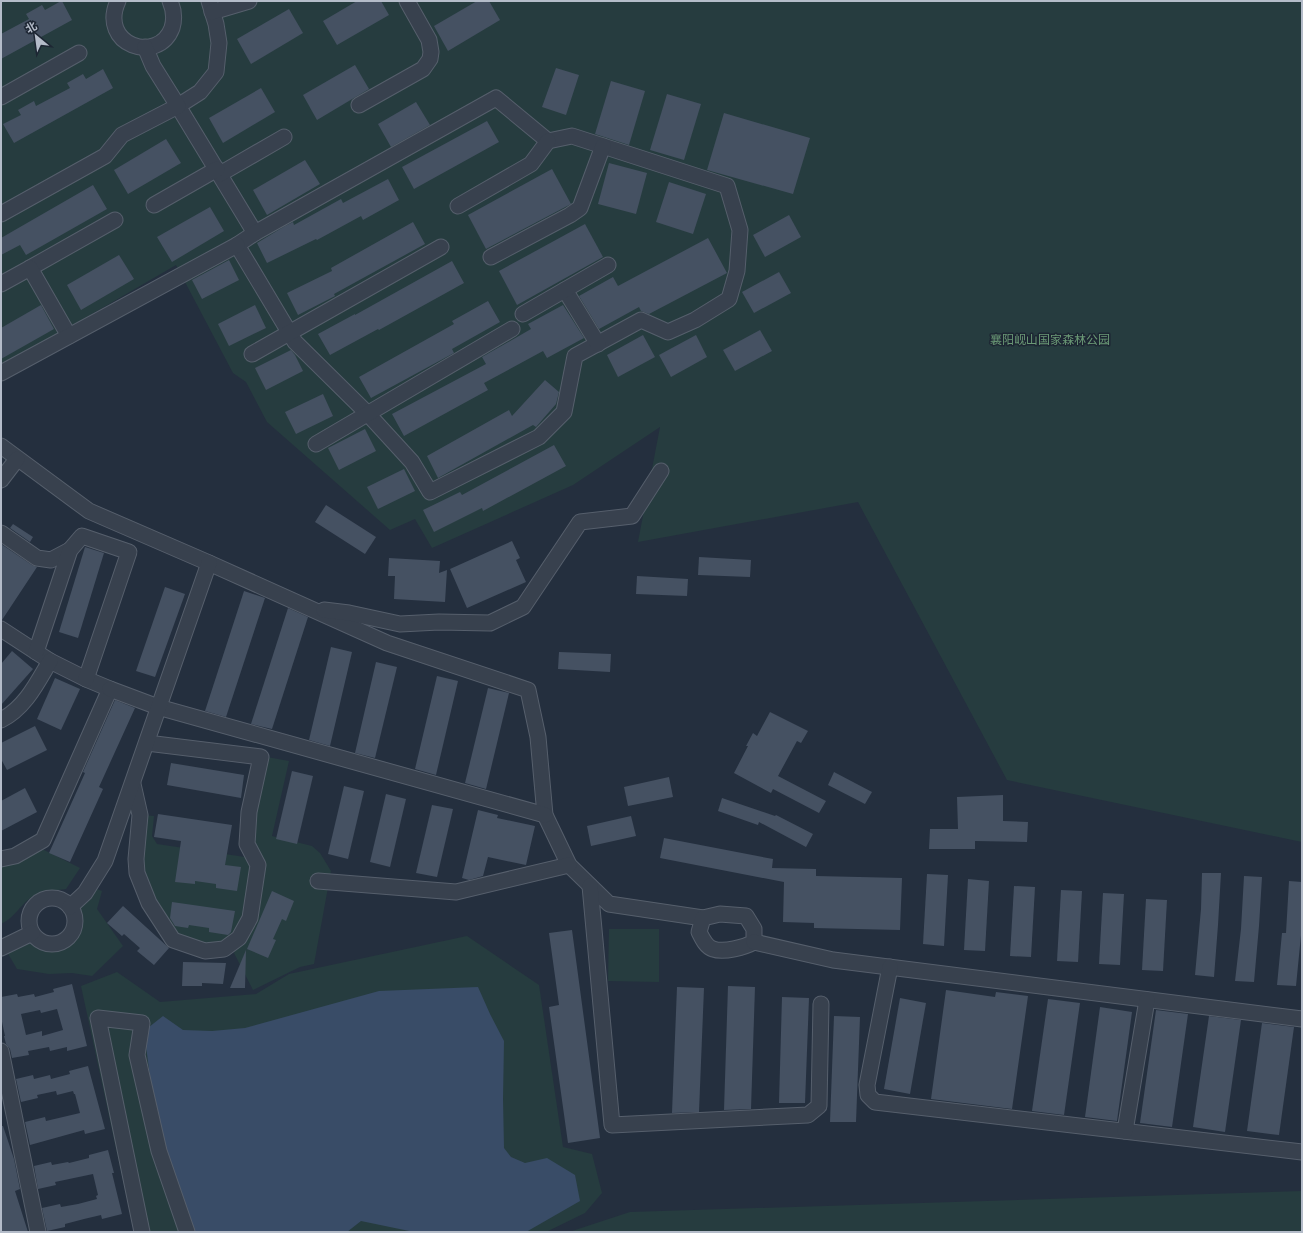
<svg xmlns="http://www.w3.org/2000/svg" width="1303" height="1233" font-family="Raleway,'Noto Sans SC',sans-serif">
<rect width="100%" height="100%" fill="#242f3e"/>
<!-- green -->
<g fill="#263c3f">
<path d="M1 1H1302V842L1007 780 858 502 638 542 660 427 573 485 432 548 415 519 390 530 267 422 246 382 233 373 176 265 1 367Z"/>
<path d="M267 757 289 761 272 836 312 846 320 853 331 871 314 964 300 967 253 990 234 953 236 946 255 919 254 844 253 832Z"/>
<path d="M143 815 154 816 152 836 157 844 245 857 251 860 246 912 237 935 209 948 172 934 144 872Z"/>
<path d="M40 848 80 868 66 889C57 890 36 893 29 899 19 907 14 918 1 924V865Z"/>
<path d="M97 889 102 891 97 909 123 946 92 976 72 973 49 974 17 969 7 952 33 939 39 949 59 948 79 931 81 918 77 906Z"/>
<path d="M609 929H659V982L608 981Z"/>
<path d="M467 936 539 985 563 1147 592 1154 602 1193 585 1213 546 1232H134L81 986 117 972 160 1002 256 994 289 974Z"/>
<path d="M1302 1191V1232H569L630 1212Z"/>
</g>
<!-- water -->
<path fill="#394c67" d="M478 987 490 1014 504 1041 503 1099 504 1148 511 1157 525 1163 547 1158 575 1175 580 1201 526 1232H414L361 1221 347 1232H191L176 1188 152 1092 144 1031 163 1016 183 1030 212 1031 245 1028 379 991Z"/>
<!-- building -->
<g fill="#455162" fill-rule="evenodd">
<path d="M61 1H62L72 20 1 59V34L29 19 26 14 42 5 45 10Z"/>
<path d="M357 1H381L389 15 337 45 323 21Z"/>
<path d="M477 1H489L500 20 448 51 434 26Z"/>
<path d="M289 9 303 33 251 64 237 39Z"/>
<path d="M355 65 369 89 317 120 303 95Z"/>
<path d="M556 68 579 75 566 115 542 107Z"/>
<path d="M103 69 113 88 14 143 3 124 21 115 18 110 34 101 36 106 70 88 67 83 83 74 86 79Z"/>
<path d="M611 81 645 91 629 145 595 134Z"/>
<path d="M261 88 275 112 223 143 209 118Z"/>
<path d="M667 94 701 104 684 160 650 150Z"/>
<path d="M416 102 430 125 391 147 378 124Z"/>
<path d="M724 113 810 138 793 194 707 170Z"/>
<path d="M487 121 499 142 414 189 402 167Z"/>
<path d="M166 139 181 163 128 194 114 170Z"/>
<path d="M305 160 320 184 267 215 253 190Z"/>
<path d="M609 163 647 173 636 214 598 204Z"/>
<path d="M552 169 571 204 486 249 468 215Z"/>
<path d="M388 179 399 200 363 220 361 216 317 240 316 239 267 263 257 243 285 226 293 222 294 225 341 199 343 203Z"/>
<path d="M669 182 706 194 693 234 656 222Z"/>
<path d="M93 185 107 209 26 255 20 245 1 255V238Z"/>
<path d="M210 207 224 231 172 262 157 237Z"/>
<path d="M789 215 801 237 765 257 753 235Z"/>
<path d="M413 222 425 244 334 294 335 296 298 315 287 293 332 271 331 268Z"/>
<path d="M585 224 603 257 517 305 499 271Z"/>
<path d="M708 238 727 273 649 314 641 311 639 307 599 329 579 296 613 277 618 286Z"/>
<path d="M119 255 134 279 81 310 67 285Z"/>
<path d="M229 260 239 280 202 299 192 280Z"/>
<path d="M452 261 464 283 379 330 378 329 330 355 318 334 355 314V315Z"/>
<path d="M779 272 791 293 754 313 742 292Z"/>
<path d="M488 301 500 322 452 349 454 353 371 398 359 377 454 324 452 321Z"/>
<path d="M41 305 54 329 1 359V328Z"/>
<path d="M255 305 266 328 229 346 218 324Z"/>
<path d="M563 305 584 338 547 358 543 351 484 383 488 390 404 436 392 414 486 364 482 357 531 329 528 324Z"/>
<path d="M760 330 772 351 735 371 723 350Z"/>
<path d="M643 335 655 357 618 377 607 355Z"/>
<path d="M696 335 707 357 671 377 659 355Z"/>
<path d="M291 350 295 355 303 371 266 390 255 368Z"/>
<path d="M545 380 559 392 556 404 536 427 533 425 438 478 427 456 509 410 512 416Z"/>
<path d="M323 394 333 416 296 434 285 412Z"/>
<path d="M365 429 376 451 339 470 328 448Z"/>
<path d="M554 445 566 466 483 511 482 508 434 532 423 510 460 492 462 495Z"/>
<path d="M404 469 415 491 378 509 367 487Z"/>
<path d="M326 505 376 537 365 554 315 522Z"/>
<path d="M13 524 33 537 30 542 10 528Z"/>
<path d="M512 541 520 558 516 560 526 582 467 608 450 569Z"/>
<path d="M1 544 32 565 37 567 2 620Z"/>
<path d="M85 547 104 553 78 638 59 632Z"/>
<path d="M699 557 751 560 750 577 698 575Z"/>
<path d="M389 558 440 561 439 573 447 570 445 602 394 599 395 576H388Z"/>
<path d="M637 576 688 579 687 596 636 594Z"/>
<path d="M165 587 185 594 155 677 136 671Z"/>
<path d="M244 591 265 598 226 717 205 711Z"/>
<path d="M288 608 308 617 272 729 251 724Z"/>
<path d="M331 647 352 652 330 746 309 740Z"/>
<path d="M12 651 33 669 1 705V664Z"/>
<path d="M559 652 611 654 610 672 558 669Z"/>
<path d="M376 662 397 667 375 758 355 753Z"/>
<path d="M437 676 458 681 436 775 415 769Z"/>
<path d="M55 678 80 689 61 730 37 719Z"/>
<path d="M488 688 509 693 486 789 465 783Z"/>
<path d="M115 700 135 708 99 787 103 789 70 862 49 853 85 773 83 772Z"/>
<path d="M770 712 808 731 801 743 797 741 778 776 826 801 819 813 773 789 771 793 734 773 748 746H746L753 733 757 736Z"/>
<path d="M35 726 47 750 7 770 1 759V743Z"/>
<path d="M171 763 244 775 241 798 167 785Z"/>
<path d="M292 771 313 776 297 844 276 839Z"/>
<path d="M834 772 872 792 865 804 828 785Z"/>
<path d="M669 777 673 797 628 806 624 787Z"/>
<path d="M344 786 364 791 348 859 328 854Z"/>
<path d="M25 788 37 812 1 831V801Z"/>
<path d="M386 794 406 799 390 867 370 862Z"/>
<path d="M1003 795V821L1028 822 1027 842 975 841V849H929L930 829H958L957 797Z"/>
<path d="M722 798 775 816 776 815 813 834 806 847 759 822 758 825 718 811Z"/>
<path d="M432 805 453 809 437 877 416 873Z"/>
<path d="M478 810 498 815 497 818 535 826 526 865 488 857 483 876 469 880 462 878Z"/>
<path d="M158 814 232 825 225 865 241 867 237 891 216 888V884L195 881V884L175 882 181 841 154 837Z"/>
<path d="M631 816 636 836 591 846 587 826Z"/>
<path d="M664 838 773 859 772 868 816 869V876L902 878 900 930 814 928V923L783 922 784 882 660 858Z"/>
<path d="M1202 873H1221L1218 925 1214 977 1195 975 1201 909Z"/>
<path d="M927 874 948 875 944 946 923 944Z"/>
<path d="M1244 876 1262 877 1259 926 1254 982 1235 981 1241 929Z"/>
<path d="M968 879 989 881 985 951 964 950Z"/>
<path d="M1289 881 1302 882V925L1296 986 1277 985 1282 933H1286Z"/>
<path d="M1014 886 1035 887 1031 957 1010 956Z"/>
<path d="M1061 890 1082 891 1078 962 1057 961Z"/>
<path d="M272 891 294 901 286 921 282 919 273 939 276 940 268 958 247 949Z"/>
<path d="M1103 893 1124 894 1120 965 1099 964Z"/>
<path d="M1146 899 1167 900 1163 971 1142 970Z"/>
<path d="M172 902 235 911 231 932 228 935 209 932V928L189 925 188 928 175 926 170 918Z"/>
<path d="M123 906 169 948 154 965 137 951 140 948 124 934 122 936 107 923Z"/>
<path d="M572 930 600 1138 568 1143 549 1007 559 1005 549 933Z"/>
<path d="M246 950 245 988H230Z"/>
<path d="M183 962 226 963 223 984 202 983V986H182Z"/>
<path d="M72 984 87 1046 67 1051V1047L50 1051 49 1047 28 1051 29 1055 12 1058 10 1049 6 1044 4 1036H5L1 1017V997L17 994 18 997 34 994 35 997 54 992 53 989ZM57 1009 63 1030 42 1036V1031L26 1035 21 1014 40 1010 41 1013Z"/>
<path d="M728 986 755 987 751 1109 724 1110Z"/>
<path d="M677 987 704 988 699 1112 672 1113Z"/>
<path d="M946 990 995 997 996 992 1028 996 1012 1109 931 1099Z"/>
<path d="M782 997 809 998 805 1103H779Z"/>
<path d="M900 998 926 1003 910 1094 884 1089Z"/>
<path d="M1048 999 1080 1003 1064 1115 1032 1111Z"/>
<path d="M1100 1007 1132 1012 1117 1121 1085 1117Z"/>
<path d="M1156 1010 1188 1014 1172 1127 1140 1123Z"/>
<path d="M834 1016 860 1017 856 1122H830Z"/>
<path d="M1209 1016 1241 1020 1225 1132 1193 1127Z"/>
<path d="M1262 1023 1294 1027 1279 1135 1247 1131Z"/>
<path d="M88 1066 105 1129 85 1134 84 1130 30 1145 25 1122 45 1117 46 1121 80 1113 75 1094H74L73 1091 57 1095 56 1091 37 1095 38 1098 21 1102 16 1079 33 1075 34 1079 50 1075 51 1079 70 1074 69 1071Z"/>
<path d="M1 1126H3L14 1159 20 1189 15 1191 28 1232H1Z"/>
<path d="M108 1150 114 1173H112L122 1214 102 1219 101 1215 84 1219 65 1224V1227L47 1231 42 1208 60 1204 61 1207 78 1204 97 1199 96 1196 98 1195 93 1174 55 1182 56 1185 38 1189 34 1166 51 1162 52 1165 68 1162 69 1163 89 1158V1155Z"/>
</g>
<g fill="none" stroke-linecap="round" stroke-linejoin="round">
<!-- minor casing -->
<g stroke="#565f6c" stroke-width="17">
<g id="minor">
<path d="M118 1C98 45 158 65 172 28 175 18 174 10 170 1"/>
<path d="M209 1 216 24 219 43 216 72 200 92 178 106 255 233"/>
<path d="M212 12 249 1"/>
<path d="M1 97 79 53"/>
<path d="M496 98 548 141 572 136 727 186 740 230 737 271 729 299 695 320 668 332 641 320 575 356 564 412 539 437 430 492 412 462 368 414 295 342 237 245 255 233Z"/>
<path d="M359 105 423 69 430 59 431 52 429 40 407 1"/>
<path d="M220 174 284 137"/>
<path d="M154 205 217 169"/>
<path d="M458 206 531 164 548 141"/>
<path d="M1 214 105 156 122 135 178 106 153 66 145 47"/>
<path d="M491 257 570 215 580 208 603 146"/>
<path d="M30 268 115 220"/>
<path d="M1 284 30 268 69 336"/>
<path d="M565 290 598 344"/>
<path d="M523 314 608 265"/>
<path d="M252 354 441 247"/>
<path d="M1 373 237 245"/>
<path d="M316 444 512 329"/>
<path d="M1 446 89 511 209 563 387 643 528 690 538 737 545 815 569 865 609 904 703 918"/>
<path d="M1 480 17 459"/>
<path d="M1 533 37 558 51 560 70 550"/>
<path d="M324 610 349 613 400 624 439 622 490 623 523 607 580 522 632 516 661 471"/>
<path d="M1 629 50 661 86 679 110 689 43 840 15 856 1 859"/>
<path d="M36 652 70 550 82 536 129 552 86 679"/>
<path d="M110 689 158 707 545 815"/>
<path d="M1 720C25 708 37 683 50 661"/>
<path d="M133 784 140 815 136 859 137 873 149 903 173 940 205 951 224 949 239 938 250 918 258 865 247 844 249 812 261 757 147 743"/>
<path d="M318 881 456 892 569 865"/>
<path d="M590 886 612 1125 808 1115 819 1106 821 1004"/>
<circle cx="52" cy="921" r="23"/>
<path d="M70 907 85 893 105 861 209 563"/>
<path d="M720 914 746 916 754 929V942C745 947 724 953 713 949 706 947 702 938 699 932L703 918Z"/>
<path d="M754 942 833 960 1302 1019"/>
<path d="M1 948 32 933"/>
<path d="M890 967 867 1085 868 1095 875 1102 1302 1152"/>
<path d="M1 1051 38 1232"/>
<path d="M1125 1131 1147 1000"/>
<path d="M142 1232 98 1018 142 1023 137 1055 159 1151 187 1232"/>
</g>
</g>
<!-- minor -->
<use href="#minor" stroke="#38414e" stroke-width="15"/>
</g>
<g text-anchor="middle" dominant-baseline="central" stroke-width="3" stroke-linejoin="round" paint-order="stroke">
<!-- park labels -->
<g font-size="12" fill="#6b9a76" stroke="#1d2633">
<text x="1050" y="340">襄阳岘山国家森林公园</text>
</g>
</g>
<!-- border -->
<rect width="1303" height="1233" fill="none" stroke="#b4bcc9" stroke-width="4"/>
<!-- north arrow -->
<g transform="translate(36 36) rotate(331)" stroke="#1d2633" stroke-width="3" paint-order="stroke">
<path d="M0-3L7 15L0 10L-7 15Z" fill="#b4bcc9"/>
<text y="-6" font-size="11" font-weight="bold" text-anchor="middle" fill="#b4bcc9">北</text>
</g>
</svg>
